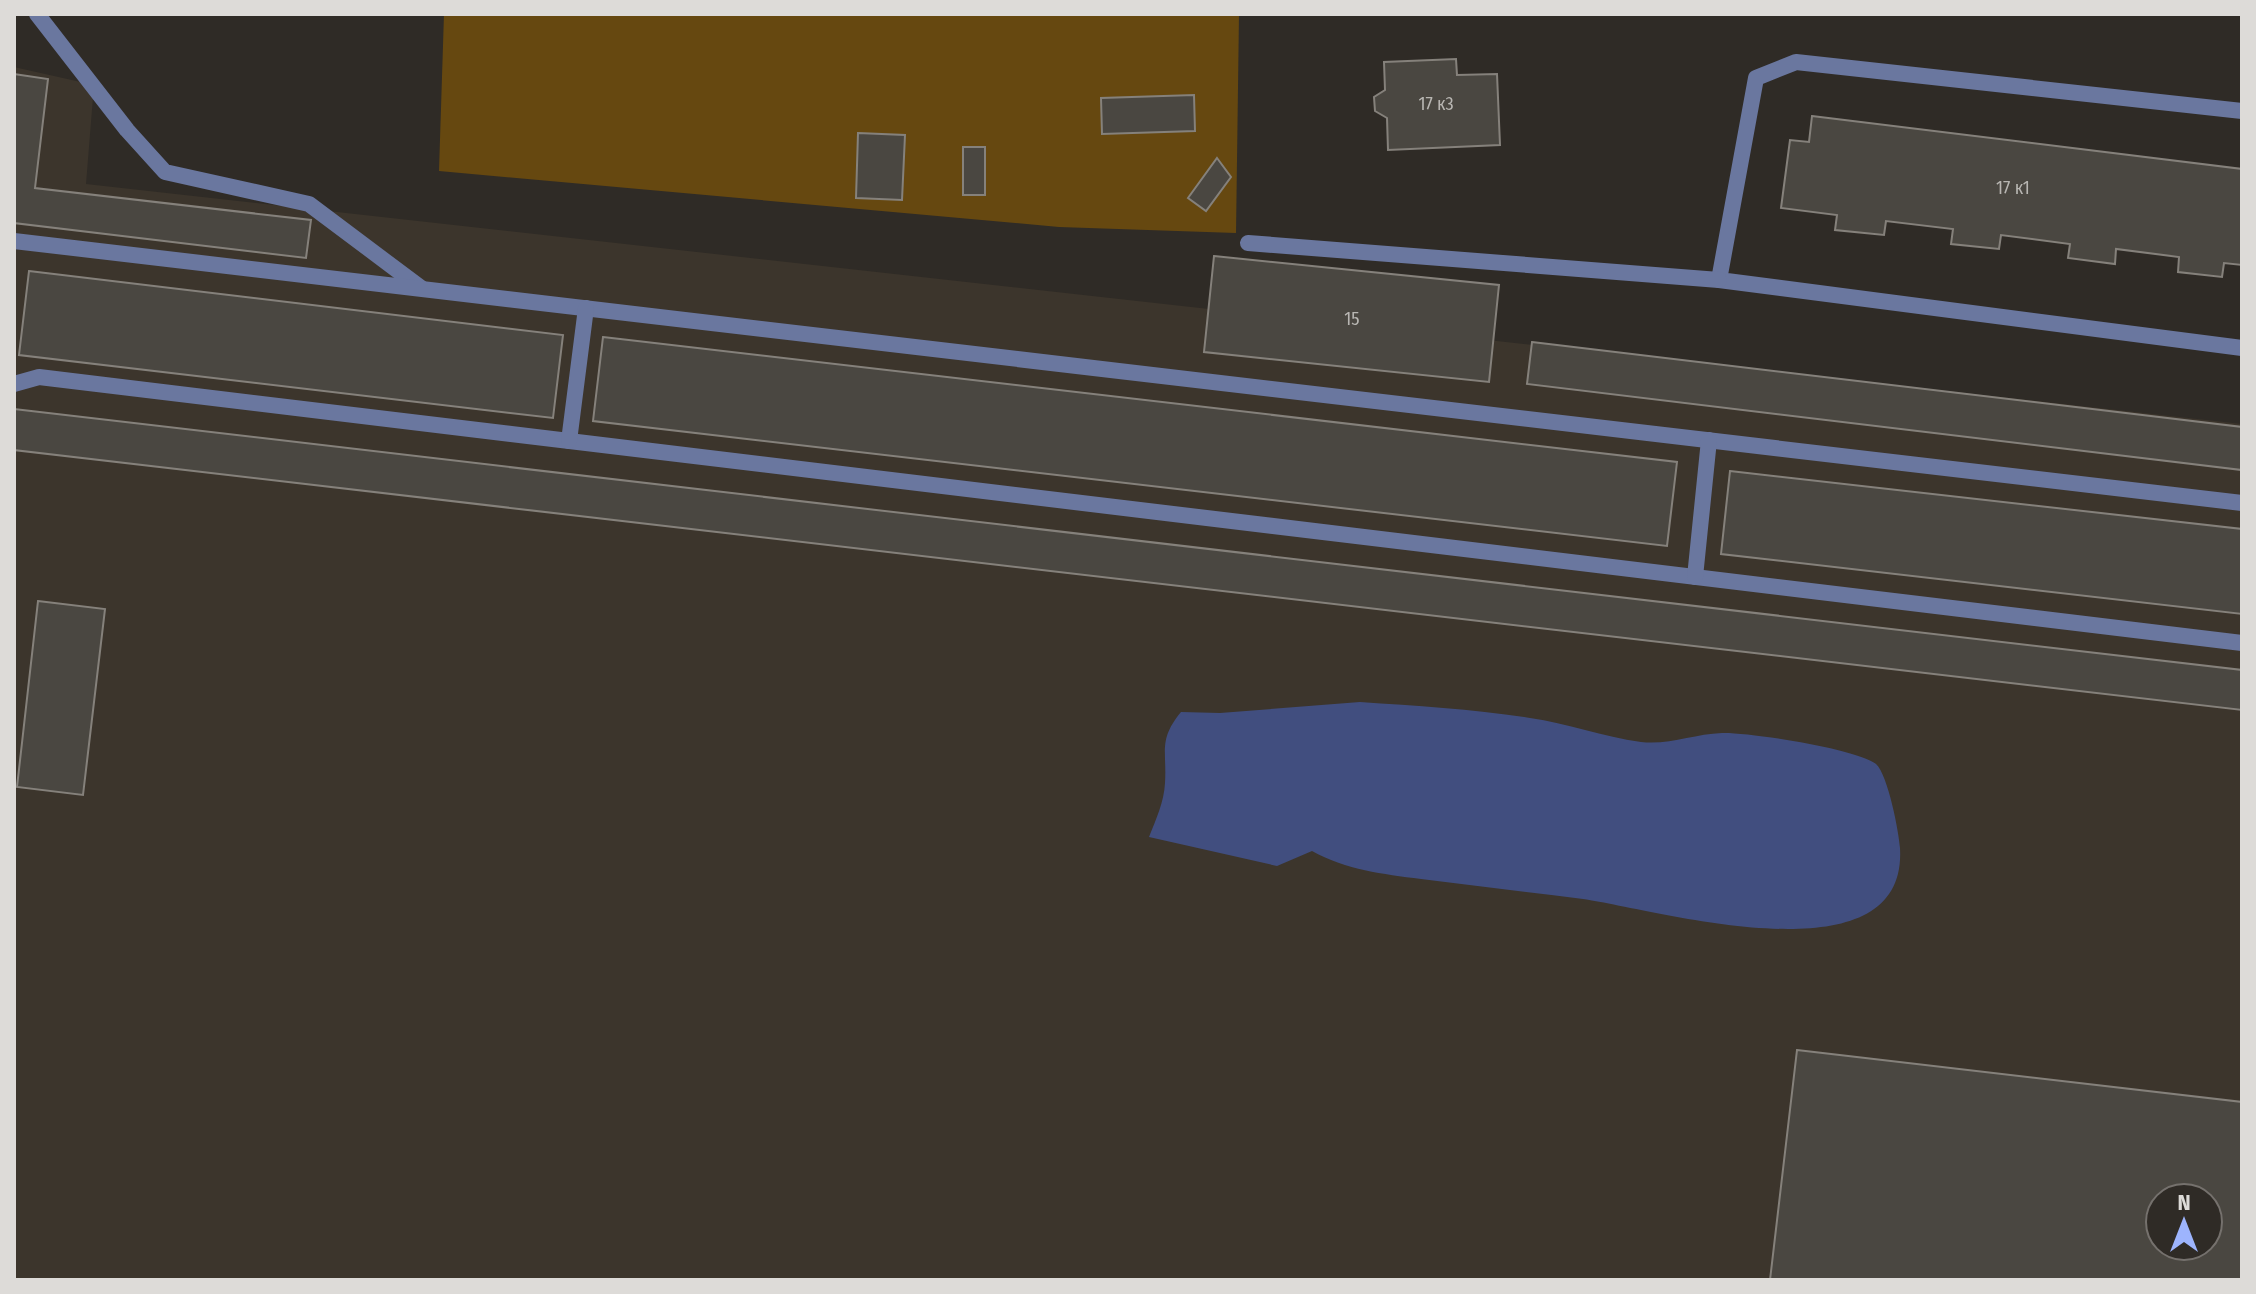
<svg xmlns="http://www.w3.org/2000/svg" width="2256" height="1294" font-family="'Fira Sans Condensed',sans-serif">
<rect width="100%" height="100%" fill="#2f2b26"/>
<!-- built -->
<path fill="#3c352c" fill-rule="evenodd" d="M14 67 94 85 86 184 2242 424V1280H14ZM2160 1198H2208V1246H2160Z"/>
<!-- green -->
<path fill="#664810" d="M444 14H1239L1236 233 1059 227 439 171Z"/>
<!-- water -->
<path fill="#414e7f" d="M1360 702C1417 706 1474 709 1530 718 1567 723 1603 737 1641 742 1670 745 1694 734 1722 733 1748 732 1857 749 1876 764 1888 775 1899 832 1900 848 1908 985 1654 909 1583 899 1529 892 1475 886 1421 879 1382 874 1347 870 1312 851L1277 866 1149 837C1156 819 1164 802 1165 783 1167 751 1158 740 1181 712L1220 713Z"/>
<!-- building -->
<g fill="#4a4741" stroke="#85817b" stroke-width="2" fill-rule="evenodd">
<path d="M1456 59 1457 75 1497 74 1500 145 1388 150 1387 118 1375 111 1374 97 1385 90 1384 62Z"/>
<path d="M14 74 48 79 35 188 311 220 306 258 14 223Z"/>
<path d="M1194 95 1195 131 1102 134 1101 98Z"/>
<path d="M1812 116 2242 169V265L2224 263 2222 277 2178 272 2179 257 2116 249 2115 264 2068 258 2070 244 2001 235 1999 249 1951 244 1953 229 1886 221 1884 235 1835 230 1837 215 1781 208 1790 140 1809 142Z"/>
<path d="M858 133 905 135 902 200 856 198Z"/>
<rect x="963" y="147" width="22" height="48"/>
<path d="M1217 158 1231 177 1206 211 1188 198Z"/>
<path d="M1214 256 1499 285 1489 382 1204 352Z"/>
<path d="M29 271 563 335 553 418 19 355Z"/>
<path d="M603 337 1677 462 1667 546 593 421Z"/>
<path d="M1532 342 2242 427V470L1527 384Z"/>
<path d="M14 409 2242 670V710L14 450Z"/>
<path d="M1730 471 2242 529V614L1721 554Z"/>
<path d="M38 601 105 609 83 795 17 787Z"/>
<path d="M1797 1050 2242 1102V1280H1770ZM2160 1198H2208V1246H2160Z"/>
</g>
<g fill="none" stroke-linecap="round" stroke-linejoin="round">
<!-- lane -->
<g stroke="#6a779f" stroke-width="16">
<path d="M37 14 127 130 165 172 309 204 421 288"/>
<path d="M2242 111 1796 62 1756 78 1719 280 2242 348"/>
<path d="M14 241 2242 503"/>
<path d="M1248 243 1719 280"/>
<path d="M14 384 39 377 2242 643"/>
<path d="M569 441 586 308"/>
<path d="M1695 577 1709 440"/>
</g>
</g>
<g text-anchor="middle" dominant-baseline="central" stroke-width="6" stroke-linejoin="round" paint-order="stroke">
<!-- number labels -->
<g font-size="18" fill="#b8b6b2">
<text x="1436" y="104">17 к3</text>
<text x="2013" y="188">17 к1</text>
<text x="1352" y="319">15</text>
</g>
</g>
<!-- border -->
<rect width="2256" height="1294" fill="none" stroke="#dddbd8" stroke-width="32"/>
<!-- north arrow -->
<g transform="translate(2184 1222)"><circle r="38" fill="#2f2b26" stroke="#75716d" stroke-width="2"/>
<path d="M0-6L14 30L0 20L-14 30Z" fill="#9db4fd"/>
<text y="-12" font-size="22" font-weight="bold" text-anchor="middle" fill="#dddbd8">N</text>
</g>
</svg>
